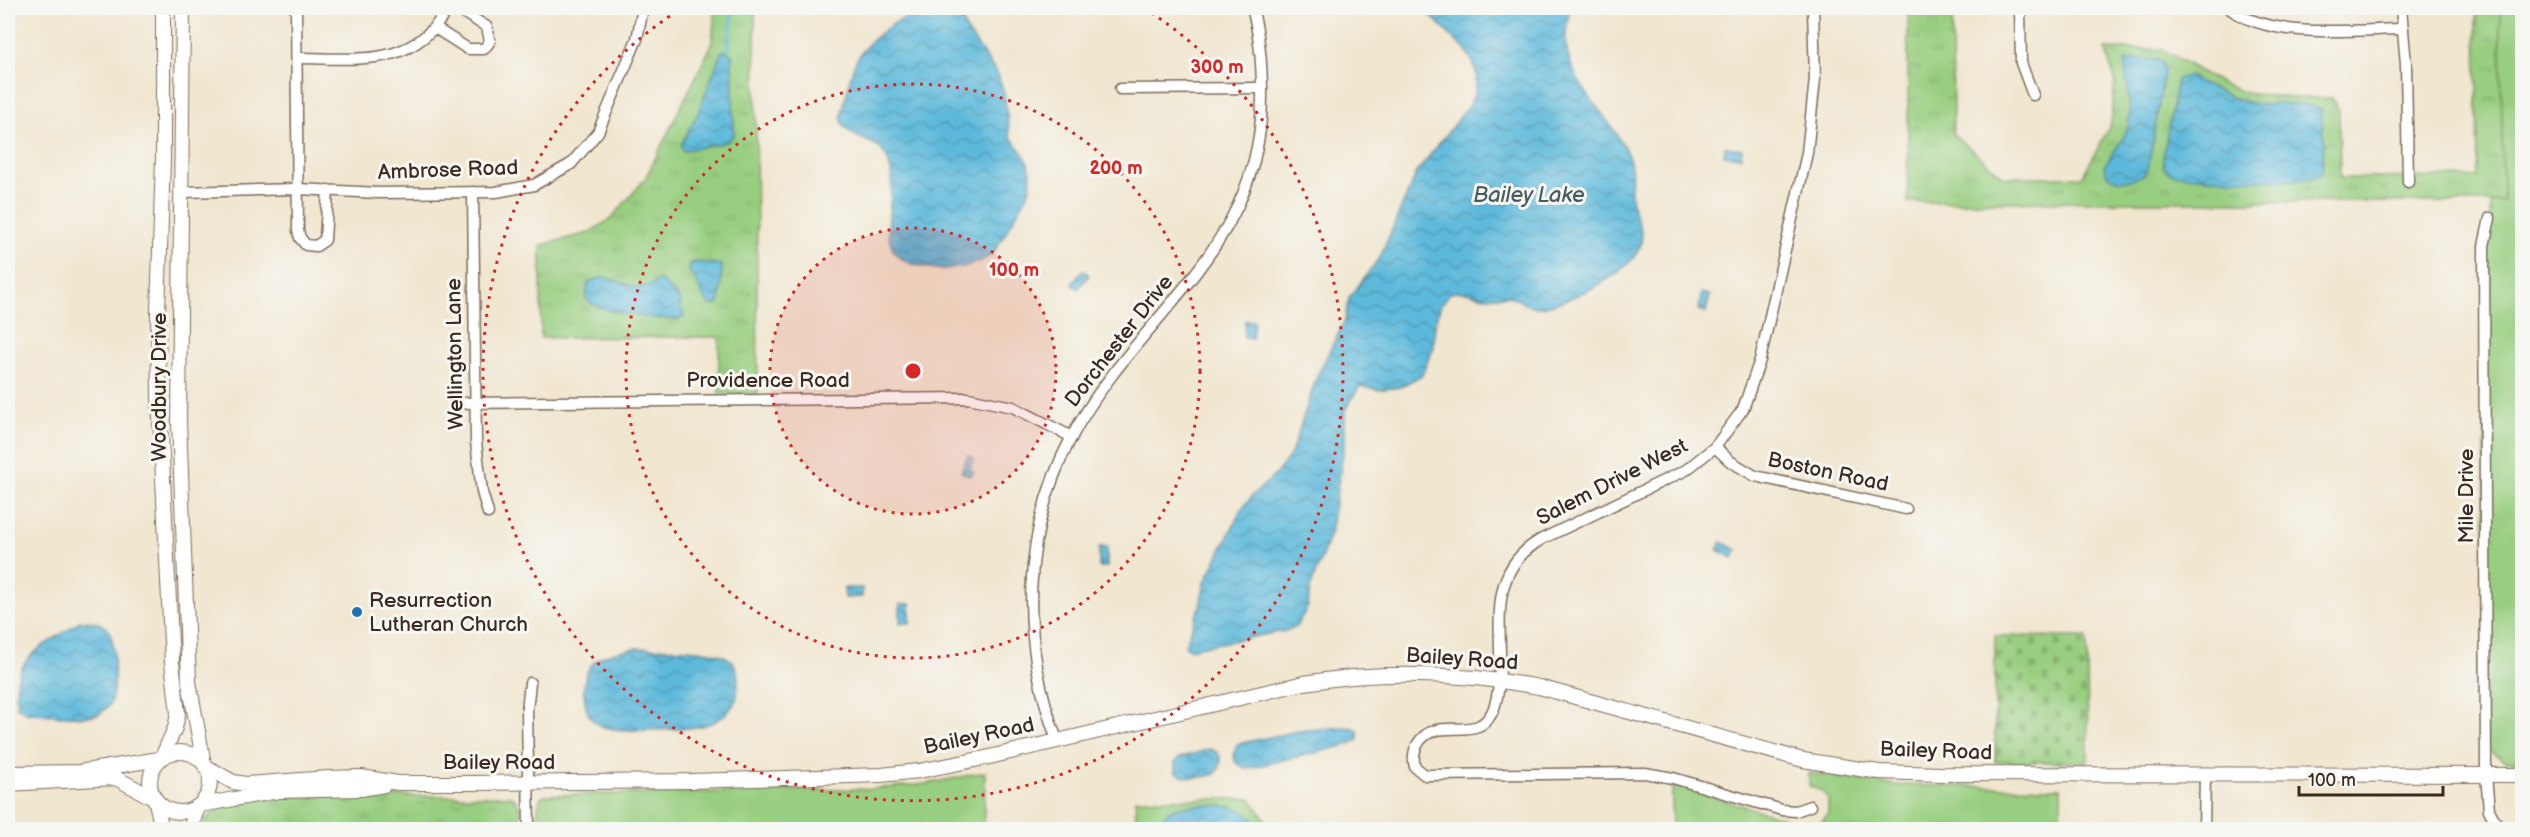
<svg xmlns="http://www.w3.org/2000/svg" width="2530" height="837" font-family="'Balsamiq Sans',sans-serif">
<defs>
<pattern id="cemetery-stones" width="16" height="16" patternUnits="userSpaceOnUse" patternTransform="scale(1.5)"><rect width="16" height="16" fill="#98ce7f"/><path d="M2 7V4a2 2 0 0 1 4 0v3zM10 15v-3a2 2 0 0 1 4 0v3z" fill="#84b16d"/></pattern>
<pattern id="park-tufts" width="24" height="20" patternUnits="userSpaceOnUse" patternTransform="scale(1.5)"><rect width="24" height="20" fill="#98ce7f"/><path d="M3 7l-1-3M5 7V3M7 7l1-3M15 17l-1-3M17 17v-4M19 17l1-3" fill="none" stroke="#84b16d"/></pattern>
<pattern id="water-waves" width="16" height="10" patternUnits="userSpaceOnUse" patternTransform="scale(1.5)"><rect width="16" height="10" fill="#5db9db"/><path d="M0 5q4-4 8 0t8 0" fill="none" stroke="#4e97b1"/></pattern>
</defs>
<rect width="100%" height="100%" fill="#f6f6f2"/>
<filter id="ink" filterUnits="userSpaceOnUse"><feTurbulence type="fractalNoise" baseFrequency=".0167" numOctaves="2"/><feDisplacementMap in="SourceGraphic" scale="12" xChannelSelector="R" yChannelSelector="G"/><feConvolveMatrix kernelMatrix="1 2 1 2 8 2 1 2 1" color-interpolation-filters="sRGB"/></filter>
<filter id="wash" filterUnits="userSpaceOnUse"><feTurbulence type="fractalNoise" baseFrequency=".008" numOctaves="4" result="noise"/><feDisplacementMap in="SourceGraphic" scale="24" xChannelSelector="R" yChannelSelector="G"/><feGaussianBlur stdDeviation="1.35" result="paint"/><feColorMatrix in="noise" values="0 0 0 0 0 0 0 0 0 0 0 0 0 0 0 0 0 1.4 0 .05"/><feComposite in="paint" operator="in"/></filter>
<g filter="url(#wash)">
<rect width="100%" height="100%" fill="#f1e6cf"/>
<!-- grass -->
<g fill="#98ce7f" stroke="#6a7c4e" stroke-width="1.5">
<path d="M2500 8H2522V761H2506L2486 749 2484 246 2490 218V202L2503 201Z"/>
<path d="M985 772 984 829H537L538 807 541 797 546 795 871 789 926 784Z"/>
<path d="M1809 773 1896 785 2061 788V829H1672V784L1810 826 1823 821 1828 813V799L1822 791 1809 786Z"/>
<path d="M1136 799H1251L1272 829 1136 830Z"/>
</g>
<!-- cemetery -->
<path fill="url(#cemetery-stones)" stroke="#6a7c4e" stroke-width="1.5" d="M1995 636 2087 637 2088 762H1995Z"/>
<!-- park -->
<g fill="url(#park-tufts)" stroke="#6a7c4e" stroke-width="1.5">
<path d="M715 8H755L758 394H719V337L541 338V245L588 233 611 219 645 179 712 44Z"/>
<path d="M1908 8H1952L1953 134 2004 177H2082L2111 124 2115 80 2105 49H2162L2220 83 2246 93 2290 98H2331L2339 110 2340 178 2478 177 2476 8H2500L2503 202H1908Z"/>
<path d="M273 796H510C523 803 520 817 520 830H196C214 803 244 802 273 796Z"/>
</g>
<!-- water -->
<g fill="url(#water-waves)" stroke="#4c727c" stroke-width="1.5">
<path d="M923 8H995L974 13 963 19 964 26 998 75 1004 93 1010 136 1026 158 1031 172 1030 188 1027 197 994 252C979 266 959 269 939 269 932 269 924 267 917 265 868 255 899 200 890 167 882 136 858 145 844 126 838 118 844 105 846 96 849 85 851 70 856 61 864 46 881 32 895 23 905 17 914 14 923 8Z"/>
<path d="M1423 8H1570C1568 19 1565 32 1566 44 1570 88 1614 118 1629 158 1635 174 1629 188 1632 203 1634 217 1644 227 1641 242 1635 273 1573 299 1546 306 1526 311 1525 300 1508 296 1501 295 1493 297 1485 297 1469 295 1471 289 1450 293L1441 305 1435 323 1433 348 1422 375 1400 387 1378 390 1360 386 1345 410V442L1330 534 1310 589 1308 606 1296 627 1285 631 1189 649 1185 645 1200 606 1205 582 1241 510 1252 496 1277 473 1291 454 1317 376 1345 320 1349 298 1380 257 1417 172 1467 108 1475 93 1477 76 1473 62 1466 51Z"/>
<path d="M724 50 732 55 734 135 727 142 683 151 681 145 697 115 721 53Z"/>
<path d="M2138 59 2157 60 2163 64 2164 74 2148 169C2140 183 2119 183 2107 175L2104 166C2111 153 2123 143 2127 129 2134 106 2124 84 2125 61Z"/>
<path d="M2189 76C2210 87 2231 100 2255 104 2275 107 2303 99 2321 110L2324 142 2322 173 2316 177 2302 180C2283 180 2176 180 2167 171 2163 168 2163 163 2163 158L2177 79Z"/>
<path d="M1725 147 1742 149 1741 157 1724 155Z"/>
<path d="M694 262 722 265 720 300 717 305H710C700 297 699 281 689 271L690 264Z"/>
<path d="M1083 270 1089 275 1078 289 1072 284Z"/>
<path d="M603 277 635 287 648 286 660 280 678 297 684 316 680 319C660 320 598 313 586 299L588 282Z"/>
<path d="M1702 293 1710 295 1706 312 1698 310Z"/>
<path d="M1245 320 1254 321 1252 339 1244 338Z"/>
<path d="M968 455 974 458 970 469 974 472 971 476 961 472Z"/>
<path d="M1722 542 1737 550 1733 558 1717 550Z"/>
<rect x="1099" y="547" width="8" height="20"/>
<path d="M844 588H862V597L845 598Z"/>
<rect x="900" y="604" width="10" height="19"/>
<path d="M80 621C89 621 98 621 106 627 117 635 116 692 110 704 108 706 102 712 100 714 88 720 41 714 26 712L18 708C8 655 44 649 80 621Z"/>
<path d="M636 648C657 649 723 645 734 664 740 674 738 690 736 701 729 712 721 720 709 724 691 730 614 734 599 725 590 720 586 711 585 702 578 660 601 654 636 648Z"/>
<path d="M1344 727 1354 728 1358 731V739L1348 745 1255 767 1245 768 1235 762 1234 753 1237 744 1298 731Z"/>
<path d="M1210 749C1224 753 1223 764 1215 774 1203 778 1185 780 1175 772V762L1179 758Z"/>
<path d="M1204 805C1227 805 1249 806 1258 829H1158C1163 805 1183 806 1204 805Z"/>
</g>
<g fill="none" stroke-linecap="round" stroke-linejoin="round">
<!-- stream -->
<path stroke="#5db9db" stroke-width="3" d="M728 50 733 8"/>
</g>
</g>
<g filter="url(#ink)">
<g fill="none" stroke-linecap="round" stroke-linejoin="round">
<!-- minor casing -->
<g stroke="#7b6c5c" stroke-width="13">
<g id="minor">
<path d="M296 8 298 230 300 238 306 245 316 246 325 240 328 190"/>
<path d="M2020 8 2021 63 2033 95"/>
<path d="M2229 8C2271 40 2351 30 2403 29"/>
<path d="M2401 8 2406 64 2408 182"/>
<path d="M435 28 468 49H484L490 41 487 27 456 8"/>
<path d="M297 58C359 58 413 69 448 8"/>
<path d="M1120 89 1262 88"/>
<path d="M181 192 298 189 379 193 496 192 534 185 571 164 598 132 637 39 643 8"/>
<path d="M473 192 476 442 482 492 488 513"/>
<path d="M2490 218 2484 246 2486 775 2489 810 2500 830"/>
<path d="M456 403 968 398 1013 407 1072 437"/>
<path d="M1715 447 1730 461 1755 476 1906 509"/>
<path d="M1057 740C1020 640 1021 534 1071 438 1136 315 1264 250 1262 93 1262 63 1260 36 1252 8"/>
<path d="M1810 806 1796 811 1782 810 1673 778 1645 773 1425 775 1415 767C1413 760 1413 753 1417 745 1437 710 1481 750 1495 705 1512 645 1475 577 1542 539L1686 470 1715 447 1743 409 1760 360 1807 153 1815 79 1813 8"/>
<path d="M529 830 527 710 530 683"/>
<path d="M2204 830 2205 775"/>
</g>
</g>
<!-- major casing -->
<g stroke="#7b6c5c" stroke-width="16">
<g id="major">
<path d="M183 8 179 421 189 682 204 764"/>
<circle cx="180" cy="782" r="30"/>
<path d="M162 757 175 728 178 714 172 662 159 397 158 311 163 159V8"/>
<path d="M207 767 233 782 246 784 328 778 361 777 398 783H473L691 781 881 775 919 771 985 758 1304 683C1382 670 1462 673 1539 687L1803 760 1879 772 1943 774 2522 775"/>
<path d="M8 773 79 772 159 759"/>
<path d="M8 784 116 778 153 798"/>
<path d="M156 802 162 830"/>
<path d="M201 805 279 791 361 789 384 785"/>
<path d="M189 830 198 808"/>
</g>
</g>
<!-- minor -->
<use href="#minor" stroke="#fff" stroke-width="10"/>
<!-- major -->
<use href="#major" stroke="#fff" stroke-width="14"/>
</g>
</g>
<!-- distance rings -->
<circle cx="913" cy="371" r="143" fill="#d62828" fill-opacity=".12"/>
<g fill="none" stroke="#d62828" stroke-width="3" stroke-dasharray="3 6">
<circle cx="913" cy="371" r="143"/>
<circle cx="913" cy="371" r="287"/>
<path d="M1144 8A430 430 0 1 1 682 8"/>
</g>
<!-- markers -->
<circle fill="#1f6fb2" stroke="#f6f6f2" stroke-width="2" cx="357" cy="612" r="6"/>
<g text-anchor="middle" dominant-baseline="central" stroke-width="6" stroke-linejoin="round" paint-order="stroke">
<!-- street labels -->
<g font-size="21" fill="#3b2a1e" stroke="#f6f6f2">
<text transform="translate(448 170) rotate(-2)">Ambrose Road</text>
<text transform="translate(1119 341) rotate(-52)">Dorchester Drive</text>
<text transform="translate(455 354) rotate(-91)">Wellington Lane</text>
<text x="768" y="380">Providence Road</text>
<text transform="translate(159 387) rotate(-90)">Woodbury Drive</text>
<text transform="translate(1828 472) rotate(12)">Boston Road</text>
<text transform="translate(1612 482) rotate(-27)">Salem Drive West</text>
<text transform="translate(2466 496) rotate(-90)">Mile Drive</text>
<text transform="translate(1462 659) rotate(4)">Bailey Road</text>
<text transform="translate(979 736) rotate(-12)">Bailey Road</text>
<text transform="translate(1936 751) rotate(2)">Bailey Road</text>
<text x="499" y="762">Bailey Road</text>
</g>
<!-- poi labels -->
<g font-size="21" fill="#3b2a1e" stroke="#f6f6f2" text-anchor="start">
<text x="369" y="600">Resurrection<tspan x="369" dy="24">Lutheran Church</tspan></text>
</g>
<!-- water labels -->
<g font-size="22" font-style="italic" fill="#475c60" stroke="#f6f6f2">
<text x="1529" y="195">Bailey Lake</text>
</g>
</g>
<circle cx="913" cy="371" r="9" fill="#d62828" stroke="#f6f6f2" stroke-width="3"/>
<g font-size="18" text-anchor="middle" font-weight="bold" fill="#d62828" stroke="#f6f6f2" stroke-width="6" stroke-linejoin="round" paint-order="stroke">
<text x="1217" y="73">300 m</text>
<text x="1116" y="174">200 m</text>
<text x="1014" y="276">100 m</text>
</g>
<!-- margin -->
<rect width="2530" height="837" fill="none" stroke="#f6f6f2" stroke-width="30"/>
<!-- scale -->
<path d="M2299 786v9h144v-9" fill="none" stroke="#3b2a1e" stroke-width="3"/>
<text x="2308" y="786" font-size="18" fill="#3b2a1e" stroke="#f6f6f2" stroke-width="4.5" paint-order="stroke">100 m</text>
</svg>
